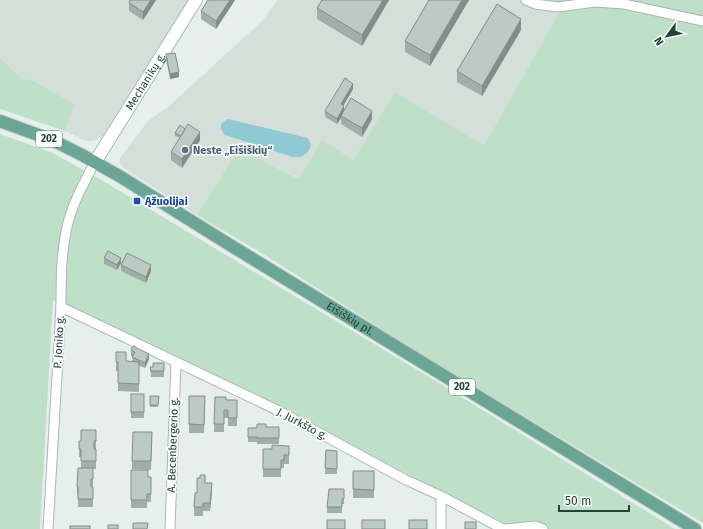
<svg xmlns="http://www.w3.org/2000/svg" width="703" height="529" font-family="'Fira Sans',sans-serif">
<rect width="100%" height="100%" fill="#e6efeb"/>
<!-- built -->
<g fill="#d4dfda">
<path d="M0 0H188L102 137 93 141H86L65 131 73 104 34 81 21 78 0 58Z"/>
<path d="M278 0H540L560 11 484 145 395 92 353 160 300 179 239 148 197 215 124 168 120 163V158L148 121 168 107 262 21Z"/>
</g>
<!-- green -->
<g fill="#bfe0c8">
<path d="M540 0H703V523L440 366 260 252 197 215 239 148 299 179 322 140 353 160 395 92 484 145 560 11Z"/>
<path d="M0 58 21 78 34 81 74 104 65 131 0 109Z"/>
<path d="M0 134 53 153 103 181 439 383 675 529H549L540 524 503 523 180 358 53 300 40 529H0Z"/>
</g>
<!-- water -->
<path fill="#8ec9d4" d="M228 119 308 138 311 145C309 154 302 158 293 157L225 135 221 129V124Z"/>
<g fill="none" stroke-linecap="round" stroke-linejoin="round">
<!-- street casing -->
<g stroke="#a8b8b2" stroke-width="11">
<g id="street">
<path d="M526 0 535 4 558 7 595 2 624 4 703 21"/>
<path d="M61 307 279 411 404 479 441 496 501 528 505 529 535 526 543 529"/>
<path d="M48 529 61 307C61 280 61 253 67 227 72 204 84 183 95 162"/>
<path d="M170 529 176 362"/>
<path d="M441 529V496"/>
</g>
</g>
<!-- secondary casing -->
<g stroke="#a4bbb3" stroke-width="14">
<g id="secondary">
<path id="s1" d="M95 162 196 0"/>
</g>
</g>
<!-- primary casing -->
<g stroke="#c2cac8" stroke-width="14">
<g id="primary">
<path id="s2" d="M0 121 52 140 82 155 121 177 230 245 695 529"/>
</g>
</g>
<!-- street -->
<use href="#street" stroke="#fff" stroke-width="9"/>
<!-- secondary -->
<use href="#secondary" stroke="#fff" stroke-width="12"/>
<!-- primary -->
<use href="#primary" stroke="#6aa596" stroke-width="12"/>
</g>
<!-- wall -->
<g fill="#a1aea9">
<path d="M130 0H156L143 20 129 11V3Z"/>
<path d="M235 0 216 29 201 19V11Z"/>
<path d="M322 0H389L362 46 317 19V8Z"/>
<path d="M469 0 430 66 405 52V41Z"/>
<path d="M521 30 482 96 457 82V71Z"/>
<path d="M166 54 179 77 170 79 166 60Z"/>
<path d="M353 89 343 106 344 110 372 119 362 137 341 124V118L337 124 325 117V111Z"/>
<path d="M175 133 200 140 182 168 171 160V152L180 138 175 136Z"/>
<path d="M104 258 121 263 117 270 104 264Z"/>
<path d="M121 265 151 271 146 283 121 271Z"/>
<path d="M131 350 149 359 145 368 139 366V392L118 391V371H116V352L126 361H132L133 356H131Z"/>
<path d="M164 363V377H151L150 367H153Z"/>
<rect x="131" y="394" width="13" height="24"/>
<path d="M150 396H159L158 407H150Z"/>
<path d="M189 396H205L204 433H189Z"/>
<path d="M215 397 226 400H237V426H228V418H224V432H214Z"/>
<path d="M266 427H279V444H257V442H248V428Z"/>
<path d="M96 430V469H93V507H78V495H77V487L81 468V457H79V449L81 441Z"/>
<path d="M152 432 151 470 132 469V461Z"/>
<path d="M289 446V464H284V468H281V477H263V449H272Z"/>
<path d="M326 450 337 451V474H325Z"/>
<path d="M131 470 148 477H151V502H147V508H131Z"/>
<rect x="353" y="471" width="21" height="27"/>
<path d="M205 483 212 491 210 511H203V516H194V507L197 493Z"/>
<path d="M344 489V504H342V513H327V507Z"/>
</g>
<!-- shaded-wall -->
<g fill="#838d89">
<path d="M151 0H156L143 20V12Z"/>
<path d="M230 0H235L216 29V21Z"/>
<path d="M383 0H389L362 46V35Z"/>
<path d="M462 0H469L430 66V55Z"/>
<path d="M521 19V30L482 96V86Z"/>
<path d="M179 72V77L170 79V74Z"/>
<path d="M353 84V89L341 110V104Z"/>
<path d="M344 106V112L341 116V118L337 124V119Z"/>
<path d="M372 111V119L362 137V128Z"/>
<path d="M200 132V140L182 168V159Z"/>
<path d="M121 258V263L117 270V265Z"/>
<path d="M151 265V271L146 283V277Z"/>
<path d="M149 354V359L145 368V363Z"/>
<path d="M212 483V491L210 511V503Z"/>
</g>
<!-- building -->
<g fill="#bbcac4" stroke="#838d89">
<path d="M130 0H151L143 12 129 3Z"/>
<path d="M208 0H230L216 21 201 11Z"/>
<path d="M322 0H383L362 35 317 8Z"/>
<path d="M429 0H462L430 55 405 41Z"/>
<path d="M497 4 521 19 482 86 457 71Z"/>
<path d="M175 53 179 72 170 74 166 54Z"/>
<path d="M345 78 353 84 341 104 344 106 337 119 325 111Z"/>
<path d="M351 98 372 111 362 128 341 116Z"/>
<path d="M188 124 200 132 182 159 171 152Z"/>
<path d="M180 125 185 129 181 136 175 133Z"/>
<path d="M108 251 121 258 117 265 104 258Z"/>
<path d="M127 253 151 265 146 277 121 265Z"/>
<path d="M133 346 149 354 145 363 132 357 135 352 131 350Z"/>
<path d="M116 352H126V361L139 362V384L118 383V362H116Z"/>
<path d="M153 363H164V371H151L150 367H153Z"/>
<rect x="131" y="394" width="13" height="18"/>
<path d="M150 396H159L158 405H150Z"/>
<path d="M189 396H205L204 425 189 424Z"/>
<path d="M215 397H226V400H237V418H228V410H224V424H214Z"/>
<path d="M257 424H266V427H279V438H257V437H248V428H257Z"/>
<path d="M81 430H96V441H94V449H96V461H81V449H79V441H81Z"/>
<path d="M133 432H152L151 461H132Z"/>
<path d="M272 445 289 446V455H284V460H281V469H263V449H272Z"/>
<path d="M326 450 337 451V469L325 468Z"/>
<path d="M78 468H93V479H91V486L93 487V499H78V487H77Z"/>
<path d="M131 470H148V477H151V494H147V500H131Z"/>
<path d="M353 471H374V490L353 489Z"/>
<path d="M200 475H205V483H212L210 503H203V507H194L195 493H197V478H200Z"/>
<path d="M329 489H344V499H342V507H327Z"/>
<rect x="327" y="520" width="18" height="9"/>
<rect x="362" y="520" width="23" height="9"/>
<rect x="409" y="520" width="18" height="9"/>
<rect x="465" y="522" width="11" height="7"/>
<path d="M133 523H148L147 529H133Z"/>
<rect x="108" y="525" width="10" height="4"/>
<rect x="70" y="526" width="20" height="3"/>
</g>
<!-- markers -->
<circle fill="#5c6f8a" stroke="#f7fbf9" stroke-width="1.5" cx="185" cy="150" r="4"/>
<rect fill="#1a4fb4" stroke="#f7fbf9" stroke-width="1.5" x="133" y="197" width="8" height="8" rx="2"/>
<g text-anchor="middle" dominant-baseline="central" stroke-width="3.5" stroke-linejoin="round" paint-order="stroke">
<!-- shield labels -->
<g fill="#f7fbf9" stroke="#637a73" stroke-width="1">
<rect x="36" y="131" width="26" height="16" rx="3"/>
<rect x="449" y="379" width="26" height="16" rx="3"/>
</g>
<g font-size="10" font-weight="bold" fill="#24423a">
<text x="49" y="139">202</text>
<text x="462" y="387">202</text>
</g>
<!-- street labels -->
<g font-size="11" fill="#24423a" stroke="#f7fbf9">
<text stroke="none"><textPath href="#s1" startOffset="95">Mechanikų g.</textPath></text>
<text stroke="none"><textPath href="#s2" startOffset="403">Eišiškių pl.</textPath></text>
<text transform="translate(59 342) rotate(-87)">P. Joniko g.</text>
<text transform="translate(302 424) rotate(28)">J. Jurkšto g.</text>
<text transform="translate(173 445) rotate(-88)">A. Becenbergerio g.</text>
</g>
<!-- service labels -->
<g font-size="11" font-weight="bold" fill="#4e5e75" stroke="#f7fbf9" text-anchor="start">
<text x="193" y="150">Neste „Eišiškių“</text>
</g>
<!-- transit labels -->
<g font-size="11" font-weight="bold" fill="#164399" stroke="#f7fbf9" text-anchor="start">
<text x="145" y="201">Ąžuolijai</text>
</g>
</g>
<!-- north arrow -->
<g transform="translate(667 36) rotate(237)" stroke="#f7fbf9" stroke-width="3" paint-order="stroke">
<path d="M0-3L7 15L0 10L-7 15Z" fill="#24423a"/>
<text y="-6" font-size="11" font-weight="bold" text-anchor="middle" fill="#24423a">N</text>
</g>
<!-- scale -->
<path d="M559 505v6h70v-6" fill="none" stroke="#24423a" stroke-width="2"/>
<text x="565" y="505" font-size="12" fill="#24423a" stroke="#f7fbf9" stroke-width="3" paint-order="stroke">50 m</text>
</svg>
